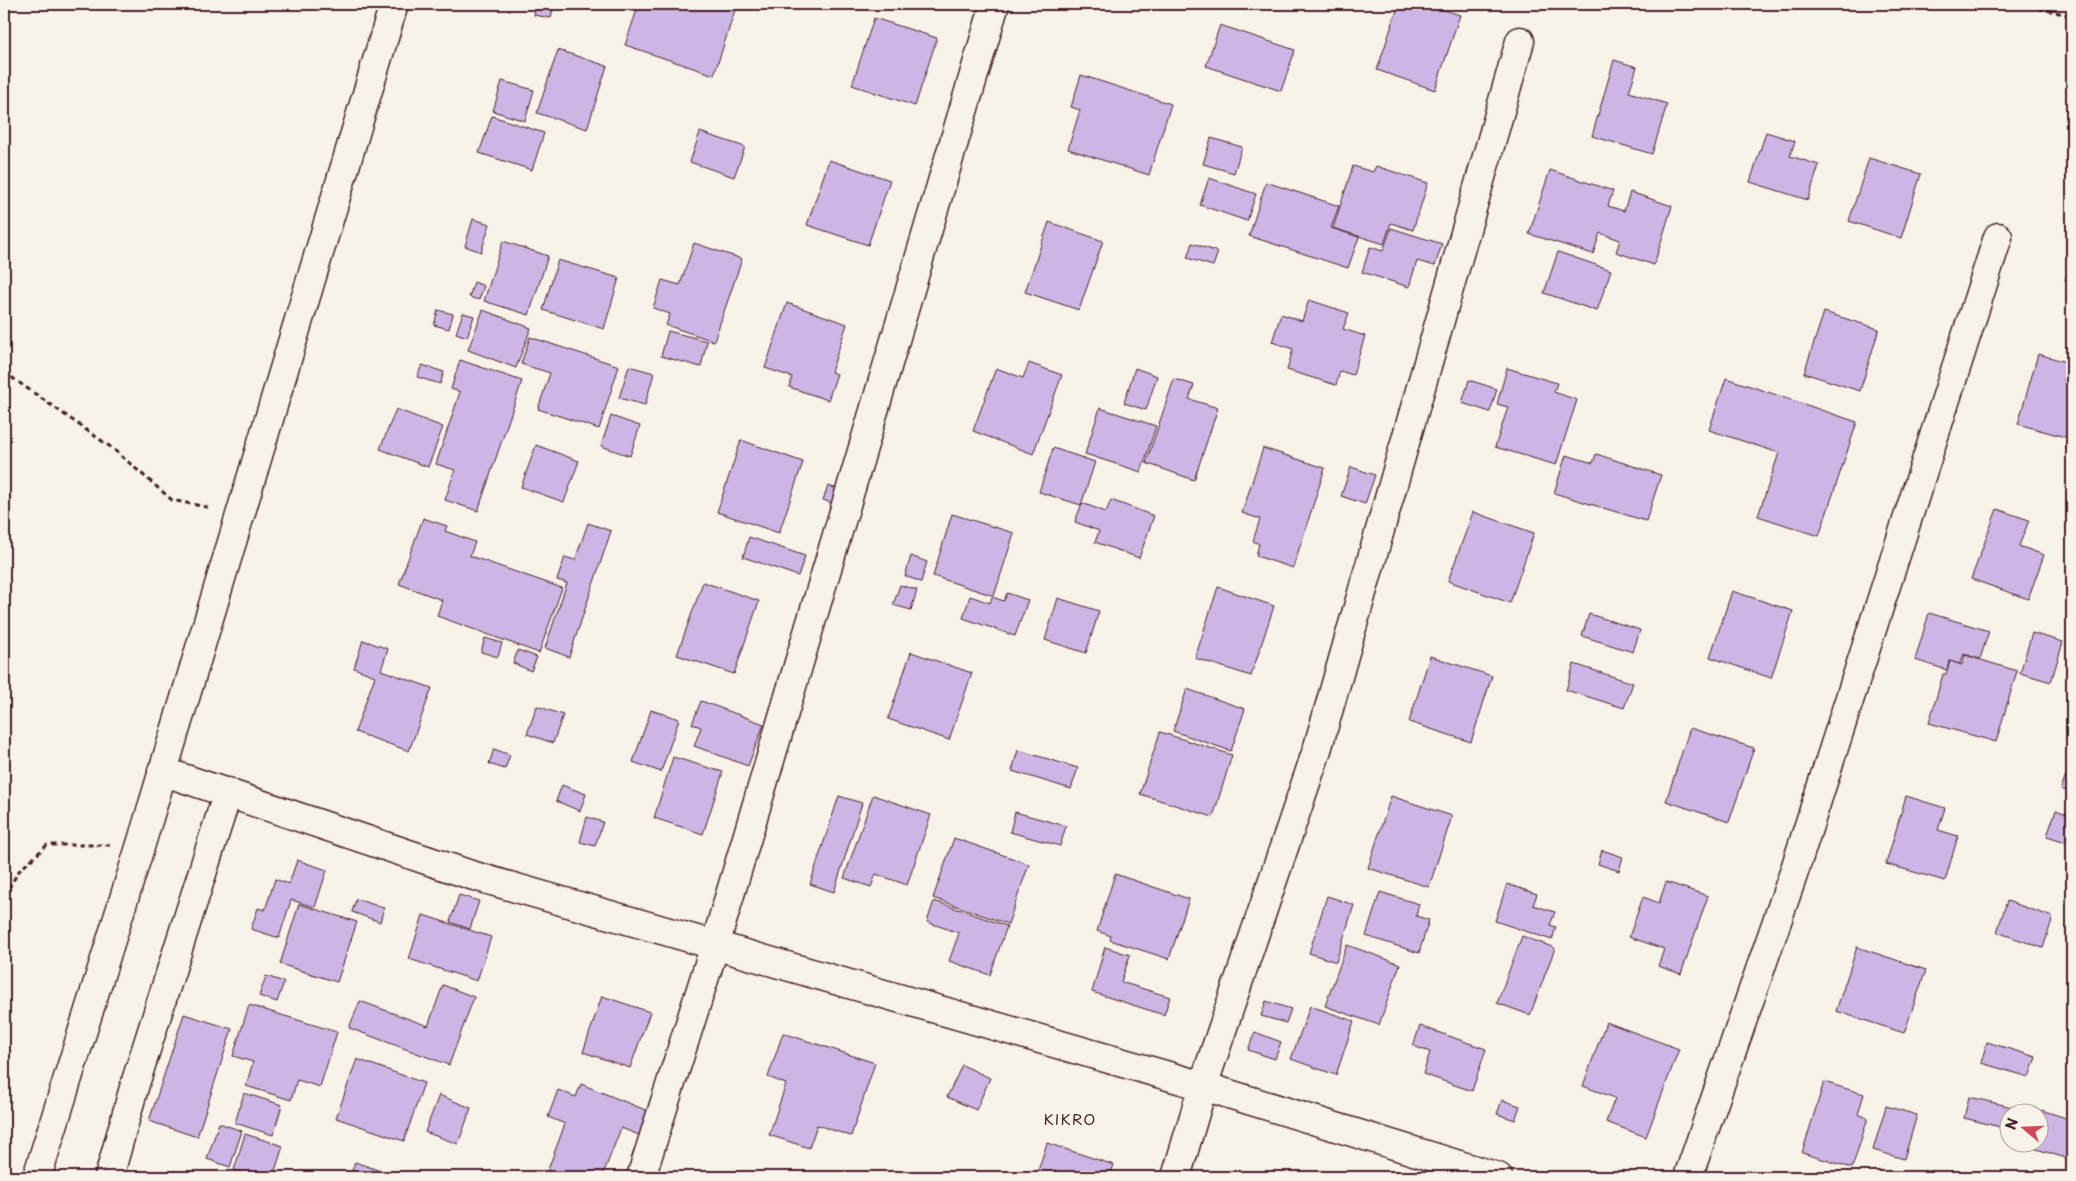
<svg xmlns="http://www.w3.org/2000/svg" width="2076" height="1181" font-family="'Playpen Sans',sans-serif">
<rect width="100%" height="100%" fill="#f7f3e8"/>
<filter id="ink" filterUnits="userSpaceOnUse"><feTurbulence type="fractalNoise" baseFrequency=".02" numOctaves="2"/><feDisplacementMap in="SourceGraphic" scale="10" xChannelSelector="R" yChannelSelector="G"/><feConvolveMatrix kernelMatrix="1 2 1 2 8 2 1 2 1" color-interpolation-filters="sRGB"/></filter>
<g filter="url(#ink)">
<!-- building -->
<g fill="#cdb6e5" stroke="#4a1f2b">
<path d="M536 4H554L551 18 534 15Z"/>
<path d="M639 4H725L736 7 714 75 625 45Z"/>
<path d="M1399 4H1425L1460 15 1435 90 1377 70Z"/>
<path d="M874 18 937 38 915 106 852 85Z"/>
<path d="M1220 25 1295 50 1281 91 1206 66Z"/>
<path d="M558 50 607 66 587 129 537 113Z"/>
<path d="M1614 60 1637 67 1629 92 1667 104 1652 154 1592 136Z"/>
<path d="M1081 75 1171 104 1149 175 1068 149 1080 110 1071 107Z"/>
<path d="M502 81 534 90 525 121 493 111Z"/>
<path d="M492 116 544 133 532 170 479 153Z"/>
<path d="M700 132 745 147 734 177 690 162Z"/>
<path d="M1766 132 1795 141 1790 156 1819 165 1808 200 1750 182Z"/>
<path d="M1211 138 1242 147 1234 173 1203 164Z"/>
<path d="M1869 158 1921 174 1901 238 1849 221Z"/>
<path d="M829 160 890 180 868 245 807 225Z"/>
<path d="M1353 166 1373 172 1376 166 1428 183 1413 230 1391 223 1384 244 1333 228Z"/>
<path d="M1550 170 1613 191 1608 206 1624 211 1630 192 1672 206 1654 265 1616 252 1620 240 1600 233 1593 254 1529 234Z"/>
<path d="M1209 178 1256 194 1247 221 1200 205Z"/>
<path d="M1266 182 1339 206 1331 228 1359 237 1348 268 1249 236Z"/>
<path d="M473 219 490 224 481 252 465 246Z"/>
<path d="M1049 222 1103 241 1079 310 1025 292Z"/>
<path d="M1391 228 1442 244 1435 266 1417 261 1409 287 1362 272 1370 247 1383 251Z"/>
<path d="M503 241 548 256 529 315 484 301Z"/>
<path d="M694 243 742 259 714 341 666 325 670 314 653 308 662 280 680 285Z"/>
<path d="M1192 243 1218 252 1213 266 1187 258Z"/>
<path d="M1558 252 1611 270 1597 311 1544 293Z"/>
<path d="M2072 259V283L2065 280Z"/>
<path d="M558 260 619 278 604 329 543 310Z"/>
<path d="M474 282 484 286 479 300 469 297Z"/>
<path d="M1309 300 1349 313 1343 329 1365 336 1353 375 1340 371 1336 385 1287 370 1293 349 1272 342 1281 314 1302 321Z"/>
<path d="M787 303 847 324 831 372 837 374 828 400 789 387 792 377 765 368Z"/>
<path d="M438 310 453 314 449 329 434 325Z"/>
<path d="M483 310 531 328 516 368 468 350Z"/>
<path d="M1824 312 1879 329 1860 391 1804 373Z"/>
<path d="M463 313 474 316 467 337 456 333Z"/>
<path d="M668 331 707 341 701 367 661 356Z"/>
<path d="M530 337 619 366 599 429 538 409 550 373 521 364Z"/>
<path d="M2038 354 2070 363 2064 381 2072 383V439L2018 424Z"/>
<path d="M460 360 522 381 478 511 445 500 455 470 436 464 460 392 451 389Z"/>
<path d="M1029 363 1062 375 1033 454 973 431 996 368 1023 378Z"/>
<path d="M422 365 444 372 440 384 417 377Z"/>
<path d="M629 366 654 373 645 405 619 398Z"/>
<path d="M1135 368 1157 376 1146 410 1124 403Z"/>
<path d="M1507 368 1557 383 1554 392 1577 400 1556 465 1495 447 1508 407 1497 404Z"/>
<path d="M1726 378 1857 422 1819 536 1758 516 1779 453 1709 430Z"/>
<path d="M1174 379 1194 385 1189 399 1218 408 1194 480 1146 463Z"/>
<path d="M1469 380 1497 389 1490 412 1462 403Z"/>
<path d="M1100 408 1156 426 1141 472 1085 454Z"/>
<path d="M396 409 443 427 428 467 380 449Z"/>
<path d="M611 416 640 426 630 456 601 446Z"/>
<path d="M741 440 803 462 779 533 717 512Z"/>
<path d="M536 445 579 461 564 502 521 487Z"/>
<path d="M1053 448 1095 462 1081 505 1039 492Z"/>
<path d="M1263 448 1325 468 1293 568 1256 556 1259 544 1253 541 1260 519 1242 513Z"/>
<path d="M1596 454 1661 475 1646 521 1554 493 1566 455 1593 463Z"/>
<path d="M1351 467 1375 475 1365 504 1341 496Z"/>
<path d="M828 486 845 491 840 506 823 500Z"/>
<path d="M1111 500 1154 516 1139 558 1095 542 1099 531 1075 522 1082 503 1106 512Z"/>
<path d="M1997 509 2029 520 2019 546 2044 555 2028 599 1971 579Z"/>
<path d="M1473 512 1534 533 1510 603 1448 581Z"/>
<path d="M952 514 1014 533 994 596 933 576Z"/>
<path d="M423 518 447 526 445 531 475 542 470 556 562 588 539 653 437 616 442 600 399 584Z"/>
<path d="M588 523 611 531 569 657 545 648 567 583 557 580 565 557 575 560Z"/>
<path d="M749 537 805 556 798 576 743 557Z"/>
<path d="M911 556 927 562 921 582 905 576Z"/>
<path d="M703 582 759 601 734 674 677 655Z"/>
<path d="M900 585 917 590 911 610 893 605Z"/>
<path d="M1218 587 1274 606 1251 676 1195 658Z"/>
<path d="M1732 591 1793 611 1771 678 1710 657Z"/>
<path d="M1007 593 1028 600 1015 636 963 618 970 596 990 603 992 597 1004 601Z"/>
<path d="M1058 598 1099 611 1086 653 1045 640Z"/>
<path d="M1929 613 1989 631 1980 659 1964 654 1960 664 1949 661 1947 670 1915 660Z"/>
<path d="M1589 614 1640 630 1633 652 1582 636Z"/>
<path d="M2032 633 2063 642 2051 682 2020 673Z"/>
<path d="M485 638 502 643 498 657 481 652Z"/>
<path d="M363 640 388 649 381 670 432 688 409 751 355 732 375 676 354 668Z"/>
<path d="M518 650 537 657 531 671 513 663Z"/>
<path d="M911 652 972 673 949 740 888 719Z"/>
<path d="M1965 655 2017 671 1996 742 1929 723 1943 674H1946L1950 661 1962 665Z"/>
<path d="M1430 656 1492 676 1471 742 1409 722Z"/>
<path d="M1574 664 1633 683 1624 708 1566 690Z"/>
<path d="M1187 689 1245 709 1231 751 1173 731Z"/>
<path d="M701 701 764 724 748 766 694 746 701 727 692 724Z"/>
<path d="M537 706 563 715 553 743 527 734Z"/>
<path d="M651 710 679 719 661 772 633 762Z"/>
<path d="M1690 728 1754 748 1729 822 1666 801Z"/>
<path d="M1160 732 1232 755 1213 817 1140 794Z"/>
<path d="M494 749 510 755 505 769 489 764Z"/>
<path d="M1018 750 1078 768 1071 789 1012 771Z"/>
<path d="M673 757 723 772 703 834 654 818Z"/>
<path d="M2072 759V793L2061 789Z"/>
<path d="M562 785 586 794 580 811 556 801Z"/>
<path d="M873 795 931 815 907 885 876 874 871 887 844 878Z"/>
<path d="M839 796 862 803 834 892 810 884Z"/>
<path d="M1391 796 1452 816 1429 887 1368 868Z"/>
<path d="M1906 796 1945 808 1938 830 1958 836 1945 881 1886 864Z"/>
<path d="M2056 810 2072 816V844L2047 836Z"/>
<path d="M1015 812 1066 826 1060 846 1010 832Z"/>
<path d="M587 817 603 822 595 846 580 842Z"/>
<path d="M954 838 1029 864 1008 924 933 898Z"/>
<path d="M1602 850 1623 857 1619 871 1598 864Z"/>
<path d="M297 860 327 870 315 907 291 900 279 938 251 929 258 908 265 910 275 879 289 884Z"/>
<path d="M1115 874 1189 899 1169 959 1110 940 1111 936 1097 931Z"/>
<path d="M1666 882 1708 896 1681 974 1658 966 1664 949 1629 937 1643 897 1659 903Z"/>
<path d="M1507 884 1537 894 1533 905 1555 912 1550 925 1556 927 1552 940 1495 921Z"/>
<path d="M1380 892 1419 904 1416 916 1429 920 1419 953 1366 936Z"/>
<path d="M459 895 479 901 470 929 450 922Z"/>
<path d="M1327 896 1354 905 1336 962 1309 953Z"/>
<path d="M356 899 384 908 380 922 352 912Z"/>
<path d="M934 901 1007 926 990 975 949 961 959 933 927 922Z"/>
<path d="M2007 901 2053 917 2043 948 1997 932Z"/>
<path d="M299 904 357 922 337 982 280 964Z"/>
<path d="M423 915 491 937 477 981 409 959Z"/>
<path d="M1522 936 1555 948 1530 1015 1497 1003Z"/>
<path d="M1347 945 1400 964 1379 1025 1325 1006Z"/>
<path d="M1105 947 1130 955 1121 982 1170 997 1164 1015 1092 992Z"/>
<path d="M1857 947 1926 970 1904 1033 1836 1011Z"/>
<path d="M266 976 284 982 277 1002 259 996Z"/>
<path d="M443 985 474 997 449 1065 349 1028 360 1001 428 1026Z"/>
<path d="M602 996 650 1012 630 1068 583 1052Z"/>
<path d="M1266 1001 1291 1009 1286 1023 1261 1016Z"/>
<path d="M249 1005 337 1032 320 1087 297 1080 291 1100 246 1086 253 1062 233 1056Z"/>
<path d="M1310 1006 1354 1021 1336 1075 1291 1059Z"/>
<path d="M184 1014 232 1029 197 1137 149 1121Z"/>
<path d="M1606 1022 1679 1049 1646 1137 1606 1122 1615 1098 1583 1086Z"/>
<path d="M1420 1026 1486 1049 1472 1091 1423 1074 1430 1052 1413 1046Z"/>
<path d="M1255 1032 1281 1042 1275 1059 1248 1050Z"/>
<path d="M783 1033 875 1063 851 1136 817 1125 809 1148 769 1135 786 1084 768 1077Z"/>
<path d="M1987 1042 2036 1057 2029 1077 1981 1063Z"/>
<path d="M357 1059 424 1083 404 1141 336 1118Z"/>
<path d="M962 1065 990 1078 976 1110 947 1097Z"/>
<path d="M1824 1082 1864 1094 1858 1114 1868 1118 1852 1168 1802 1153Z"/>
<path d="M581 1084 648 1111 639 1135 621 1128 602 1177H553L546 1175 565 1124 548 1117 558 1090 576 1097Z"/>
<path d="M244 1093 282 1105 273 1135 235 1123Z"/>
<path d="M439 1095 471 1108 458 1144 425 1132Z"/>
<path d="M1969 1097 2021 1109 2020 1114H2008V1129L1964 1118Z"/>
<path d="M1502 1100 1520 1106 1515 1120 1497 1114Z"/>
<path d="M1886 1106 1917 1115 1904 1159 1873 1150Z"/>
<path d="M2041 1110 2069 1119 2066 1129 2072 1130V1160L2030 1147 2031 1144H2038V1118Z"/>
<path d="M219 1123 242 1131 230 1167 207 1159Z"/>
<path d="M245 1134 283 1146 273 1177 253 1176V1177H242L243 1173 234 1170Z"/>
<path d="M1047 1143 1114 1165 1109 1177H1036Z"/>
<path d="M355 1162 378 1170 376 1177H350Z"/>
</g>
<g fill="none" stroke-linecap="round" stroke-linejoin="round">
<!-- street casing -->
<g stroke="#4a1f2b" stroke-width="31">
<g id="street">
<path d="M162 771 471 875 1203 1086 1498 1177"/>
<path d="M109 1177 135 1084 228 792"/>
<path d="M641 1177 715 945 995 4"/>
<path d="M1176 1177 1203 1086 1317 750 1520 41"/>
<path d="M1688 1177 1793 875 1998 237"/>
</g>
</g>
<!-- highway casing -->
<g stroke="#4a1f2b" stroke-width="31">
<path id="highway" d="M37 1177 141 844 394 4"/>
</g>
<!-- path -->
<g stroke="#4a1f2b" stroke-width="3" stroke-dasharray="5 4" stroke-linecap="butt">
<path d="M2021 4 2072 16"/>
<path d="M2070 15 2072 9"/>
<path d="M4 372 112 448 172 500 211 508"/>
<path d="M4 896 19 871 47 845H110"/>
</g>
<!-- street -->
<use href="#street" stroke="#f7f3e8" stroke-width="28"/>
<!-- highway -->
<use href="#highway" stroke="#f7f3e8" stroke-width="28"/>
</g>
</g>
<g text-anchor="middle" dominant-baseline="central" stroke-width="4" stroke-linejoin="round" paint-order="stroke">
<!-- quarter labels -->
<g font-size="15" letter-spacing="1" fill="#4a1f2b" stroke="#f7f3e8">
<text x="1070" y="1118">KIKRO</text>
</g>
</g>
<!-- margin -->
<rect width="2076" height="1181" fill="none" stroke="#f7f3e8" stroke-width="20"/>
<rect x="10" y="10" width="2056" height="1161" fill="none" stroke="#4a1f2b" stroke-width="2" filter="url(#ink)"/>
<!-- north arrow -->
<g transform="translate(2024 1128) rotate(289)"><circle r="24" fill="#f7f3e8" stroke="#b29e9c"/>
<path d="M0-4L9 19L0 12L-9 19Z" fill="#d1495b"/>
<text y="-8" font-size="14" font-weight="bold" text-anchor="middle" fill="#4a1f2b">N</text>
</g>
</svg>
